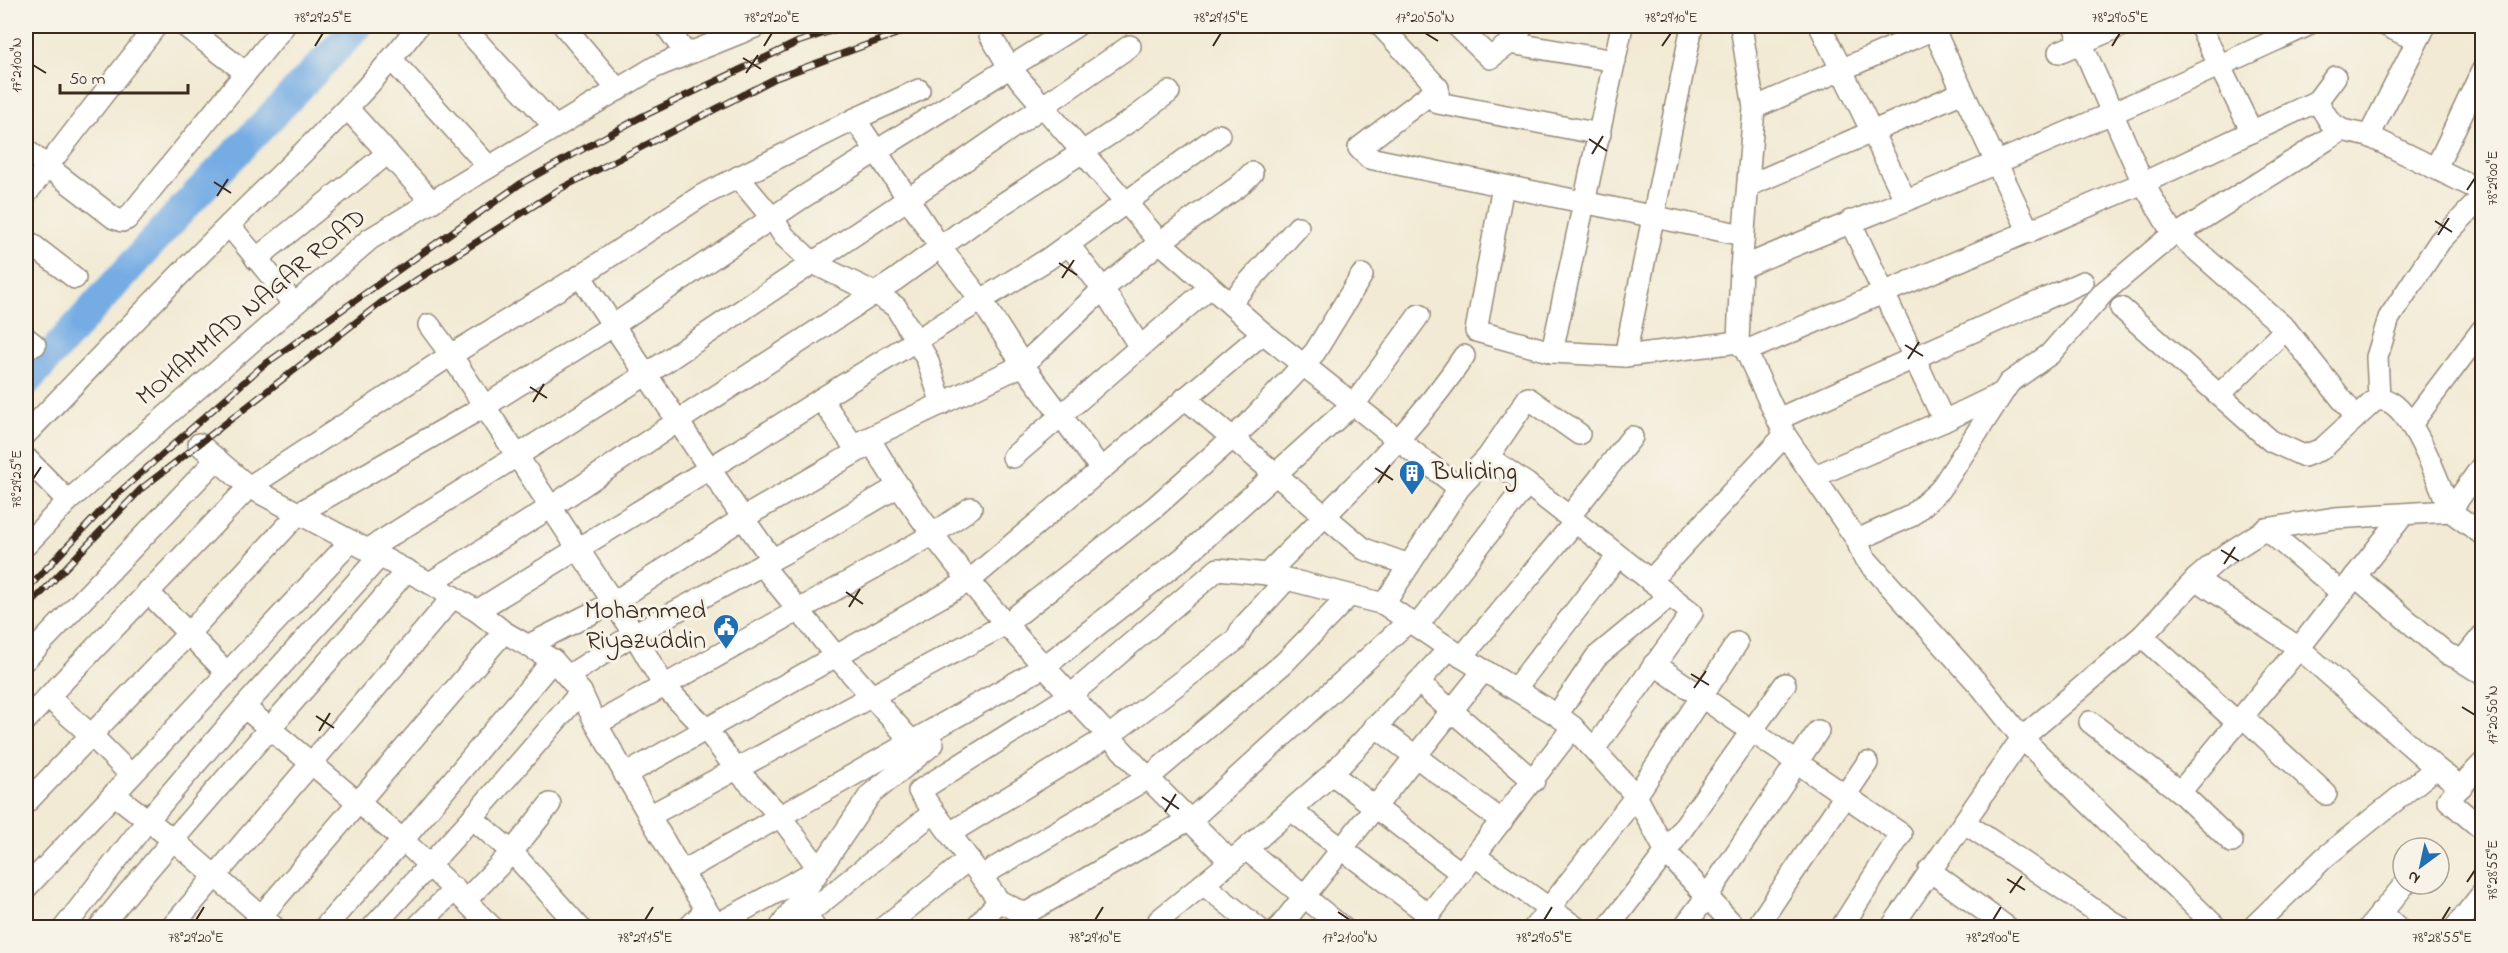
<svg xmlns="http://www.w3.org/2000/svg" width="2508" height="953" font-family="'Indie Flower',sans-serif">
<rect width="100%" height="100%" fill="#f7f3e8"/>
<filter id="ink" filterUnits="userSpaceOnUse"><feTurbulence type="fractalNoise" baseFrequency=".0167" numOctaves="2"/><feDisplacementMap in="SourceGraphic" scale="12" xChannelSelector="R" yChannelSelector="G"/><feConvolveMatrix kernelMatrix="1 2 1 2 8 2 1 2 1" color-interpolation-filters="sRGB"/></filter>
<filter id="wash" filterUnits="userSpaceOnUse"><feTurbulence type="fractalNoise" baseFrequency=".008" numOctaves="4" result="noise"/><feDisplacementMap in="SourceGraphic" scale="24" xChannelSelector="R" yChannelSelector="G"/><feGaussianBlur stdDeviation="1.35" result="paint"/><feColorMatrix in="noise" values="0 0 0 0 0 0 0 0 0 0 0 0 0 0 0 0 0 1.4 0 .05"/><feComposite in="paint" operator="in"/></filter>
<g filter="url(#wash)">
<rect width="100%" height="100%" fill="#f2ead4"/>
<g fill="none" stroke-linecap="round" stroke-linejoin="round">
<!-- river -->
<path stroke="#75ace4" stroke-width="30" d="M26 382 188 203 358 26"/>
</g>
</g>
<g filter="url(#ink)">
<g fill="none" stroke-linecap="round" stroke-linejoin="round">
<!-- street casing -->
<g stroke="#968a79" stroke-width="24">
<g id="street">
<path d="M185 26 245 72"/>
<path d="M463 26 555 127"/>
<path d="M564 26 618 90"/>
<path d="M666 26 686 54"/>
<path d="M1381 26 1438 88V103L1600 134"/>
<path d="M1457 26 1490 58 1510 43 1523 26"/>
<path d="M1741 26 1754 108 1741 268 1738 342 1746 351 1785 435 1857 540 1863 556 1982 688 2022 738 2217 928"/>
<path d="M1820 26 1905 199"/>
<path d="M1932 26 2029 232"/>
<path d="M2074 26 2143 183 2173 234"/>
<path d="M2200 26 2252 132"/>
<path d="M2387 26 2416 40"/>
<path d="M1510 43 1615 61"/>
<path d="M2059 52 2121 26"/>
<path d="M392 60 489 167"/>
<path d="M1438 88 1359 148 1369 158 1743 235"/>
<path d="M2317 101 2335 77"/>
<path d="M1754 108 1941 26"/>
<path d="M348 109 432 202"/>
<path d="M855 119 919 90"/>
<path d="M2369 136 2425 26"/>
<path d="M26 150 114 218 122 221 127 219 284 26"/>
<path d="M2436 168 2482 71"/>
<path d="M738 177 773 219 784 236 813 263 875 293 896 307 927 359 942 404"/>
<path d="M1503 186 1476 331 1552 352 1625 356 1738 342"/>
<path d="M1748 186 1963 92"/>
<path d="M26 194 156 26"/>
<path d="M1850 221 1944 421"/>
<path d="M229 225 294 304"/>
<path d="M2178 234 2286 329 2356 417"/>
<path d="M26 240 75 278"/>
<path d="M1068 244 1103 289 1140 347"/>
<path d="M256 259 388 153"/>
<path d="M1741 268C1826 231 1913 199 1998 162 2102 118 2205 73 2306 26"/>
<path d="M580 276 701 196 855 119 940 247 981 300 1023 365 1101 469"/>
<path d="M1230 303 1298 227"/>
<path d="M2121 308 2271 441 2304 456 2322 449 2373 402C2405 382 2441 489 2450 511L2482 466"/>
<path d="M1263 333 1459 488"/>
<path d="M26 338 35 345"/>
<path d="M1746 351 2143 183 2317 101 2330 122 2342 130"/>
<path d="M1552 352 1622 26"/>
<path d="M1625 356 1692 26"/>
<path d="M2219 395 2286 329"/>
<path d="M1185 398 1364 549 1409 565"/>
<path d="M2379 398 2377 357 2389 318 2440 241 2482 197"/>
<path d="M821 399 1048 259 1219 135"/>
<path d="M1778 419 2083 282"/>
<path d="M2412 423 2482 330"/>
<path d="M26 434C94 364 161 292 231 223 296 159 363 98 418 26"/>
<path d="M872 443 743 518 580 276 451 355 634 634 788 551 897 487"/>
<path d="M199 444 249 487 430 583 477 611 504 632 553 660 581 692 595 722 682 872 718 928"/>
<path d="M856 444 1023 365 1103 289 1160 242 1239 186 1252 173"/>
<path d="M1013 457 1210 287"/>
<path d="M1488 457 1527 484 1692 613 1594 749"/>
<path d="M26 458 68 501"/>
<path d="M1815 476 1944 421 2000 394"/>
<path d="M2404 514 2299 648 2196 579 2219 559 2266 529 2335 518 2450 511 2482 534"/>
<path d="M1569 517 1632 437"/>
<path d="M2266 529 2342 593"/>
<path d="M1857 540 1911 516 1940 490 2009 383 2050 354 2104 292 2173 234H2178L2342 130 2369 136 2482 191"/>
<path d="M26 545 68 501 370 239 655 67 757 26"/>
<path d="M369 549 647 374 945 174 1130 46"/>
<path d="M762 565 836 656 912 742"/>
<path d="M1267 574C1335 504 1410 437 1464 356"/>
<path d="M2355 576 2447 654 2463 660 2482 636"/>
<path d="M1650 581 1785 435"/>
<path d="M430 583 551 507 678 421 895 280 972 224 1133 119 1169 92"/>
<path d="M147 591 228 674"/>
<path d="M1384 604 1459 488 1488 457 1528 398 1579 434"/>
<path d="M477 611C591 539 707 472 821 399L853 445 872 443C945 569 1050 672 1148 778L1284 663 1349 596"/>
<path d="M1409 621 1195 816 1025 914 999 901 919 791 1071 695 1218 569 1267 574 1384 604 1462 657 1557 715 1573 727 1636 796 1666 852 1736 928"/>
<path d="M1417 626 1527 484"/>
<path d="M2142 636 2237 722"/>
<path d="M529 645 614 602 743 518 772 559"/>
<path d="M1462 657 1575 522"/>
<path d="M2457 658 2482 674"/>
<path d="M26 659 217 459"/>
<path d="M1654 664 1901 834 1841 928"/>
<path d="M568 676 634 634 664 686 706 729 736 769 780 816 819 869 716 925"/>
<path d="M1418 682 1534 781"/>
<path d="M1515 689 1618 556"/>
<path d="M48 697 90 734 131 775"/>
<path d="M244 707 403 840 493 928"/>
<path d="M1557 715 1596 657 1670 596"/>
<path d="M2242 716 2326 794"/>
<path d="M26 720 249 487 451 355 429 325"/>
<path d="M595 722 607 718 932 535 971 508"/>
<path d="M2090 722 2180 792 2232 842"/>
<path d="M1375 726 1502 821"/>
<path d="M2482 764 2448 800 2482 829"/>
<path d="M1332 774 1461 873"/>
<path d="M625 775 969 581 1263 333 1160 242 1010 68 990 35"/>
<path d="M2180 792 2299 648 2436 768"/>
<path d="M114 794 172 839 275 928"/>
<path d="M26 803 189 633 299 513 485 406 614 325 800 199 1076 26"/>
<path d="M1291 810 1429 915"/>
<path d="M649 816 1006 624 1155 507 1249 423 1315 352 1362 275"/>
<path d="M472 818 512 852 550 804"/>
<path d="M1965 823 2121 928"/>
<path d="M950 833 1109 736 1236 640 1242 628 1286 580"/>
<path d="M1246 849 1343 928"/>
<path d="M1475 856 1577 928"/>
<path d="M1929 870 2008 928"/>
<path d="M682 872 1045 666 1183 558 1353 404 1361 395 1419 315"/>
<path d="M981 876 1148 778 1231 862"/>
<path d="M1203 884 1258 928"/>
<path d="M26 888 351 541"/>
<path d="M466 900 512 852 580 928"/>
<path d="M2381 912 2398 928"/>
<path d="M64 928 147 821 244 707 380 556"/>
<path d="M99 928C199 806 305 690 407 570"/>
<path d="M171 928 453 597"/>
<path d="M251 928 504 632"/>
<path d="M324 928 403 840 553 660"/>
<path d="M372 928 472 818 581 692"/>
<path d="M416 928 455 889"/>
<path d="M688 928 706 910"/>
<path d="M780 928 870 795 933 744"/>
<path d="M815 928 806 915 934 812"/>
<path d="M883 928 969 859"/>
<path d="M975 928 999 901"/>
<path d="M1166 928 1159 920 1246 849 1332 774 1449 649"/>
<path d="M1279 928 1484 670"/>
<path d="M1419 928 1573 727"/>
<path d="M1534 928 1636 796 1737 643"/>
<path d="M1608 928 1666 852 1785 684"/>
<path d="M1683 928 1708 895 1818 731"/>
<path d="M1756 928 1867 763"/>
<path d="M1891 928 2022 738 2142 636 2196 579"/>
<path d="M2252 928 2325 857 2436 768 2461 787"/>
<path d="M2369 928 2405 884"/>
<path d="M2455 928 2482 894"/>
</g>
</g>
<!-- street -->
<use href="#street" stroke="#fff" stroke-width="21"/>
<!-- rail casing -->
<g stroke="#3b2a1e" stroke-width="7">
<g id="rail">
<path d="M26 590 115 496 261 367 520 184 639 118 798 42 846 26"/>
<path d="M26 609 141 489 382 302 560 189 776 78 918 26"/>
</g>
</g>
<!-- rail -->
<use href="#rail" stroke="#f7f3e8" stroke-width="4.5" stroke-dasharray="14" stroke-linecap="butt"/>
</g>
</g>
<!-- ticks -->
<path fill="none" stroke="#3b2a1e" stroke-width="2" d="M1425 33 1438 41M315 46 323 33M764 46 772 33M1213 46 1221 33M1662 46 1671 33M2112 46 2120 33M743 58 761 69M33 65 46 73M746 73 758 55M1589 139 1607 151M1592 154 1603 136M214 182 231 193M2467 190 2475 178M217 196 228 179M2435 221 2452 232M2438 235 2449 218M1059 263 1077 275M1062 278 1074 260M1905 345 1923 356M1908 359 1919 342M530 387 547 398M533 402 544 384M1375 468 1393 480M33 479 41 467M1378 483 1390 465M2221 550 2239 561M2224 564 2235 547M846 592 863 604M849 607 860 589M1691 674 1709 685M1694 688 1706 671M2462 707 2475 715M316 716 334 728M319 731 330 713M1162 797 1179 809M1165 812 1176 794M2007 879 2025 890M2467 882 2475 870M2010 893 2022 876M1338 912 1350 920M196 920 204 907M645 920 653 907M1095 920 1103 907M1544 920 1552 907M1993 920 2001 907M2442 920 2450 907"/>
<!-- icons -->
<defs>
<g id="building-pin" transform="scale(1.35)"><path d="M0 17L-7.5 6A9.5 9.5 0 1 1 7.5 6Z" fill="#1f6fb2" stroke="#f7f3e8"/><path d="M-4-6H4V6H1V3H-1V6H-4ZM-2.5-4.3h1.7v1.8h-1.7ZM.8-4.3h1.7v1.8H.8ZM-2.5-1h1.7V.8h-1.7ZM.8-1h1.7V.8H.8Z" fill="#fff"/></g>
<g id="civic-pin" transform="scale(1.35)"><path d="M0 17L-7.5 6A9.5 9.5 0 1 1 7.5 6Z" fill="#1f6fb2" stroke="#f7f3e8"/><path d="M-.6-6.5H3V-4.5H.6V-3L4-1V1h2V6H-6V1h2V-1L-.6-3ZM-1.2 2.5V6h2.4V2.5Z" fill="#fff"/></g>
</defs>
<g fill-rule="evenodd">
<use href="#building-pin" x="1412" y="473"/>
<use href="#civic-pin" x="726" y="627"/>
</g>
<g text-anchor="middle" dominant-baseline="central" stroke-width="6" stroke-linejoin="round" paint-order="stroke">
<!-- street labels -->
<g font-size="26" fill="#3b2a1e" stroke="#f7f3e8">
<text transform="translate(252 308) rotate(-40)">MOHAMMAD NAGAR ROAD</text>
</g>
<!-- poi labels -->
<g font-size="26" fill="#3b2a1e" stroke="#f7f3e8" text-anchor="start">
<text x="1432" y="473">Buliding</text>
<text x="706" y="612" text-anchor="end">Mohammed<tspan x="706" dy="30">Riyazuddin</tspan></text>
</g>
</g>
<!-- margin -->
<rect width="2508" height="953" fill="none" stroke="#f7f3e8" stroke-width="66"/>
<!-- north arrow -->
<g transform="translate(2421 866) rotate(213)"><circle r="28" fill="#f7f3e8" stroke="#aca397" stroke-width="1.5"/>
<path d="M0-4.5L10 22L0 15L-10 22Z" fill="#1f6fb2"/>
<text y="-9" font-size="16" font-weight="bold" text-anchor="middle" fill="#3b2a1e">N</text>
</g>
<!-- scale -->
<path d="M60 84v9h128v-9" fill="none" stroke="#3b2a1e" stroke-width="3"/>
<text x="69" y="84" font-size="18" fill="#3b2a1e" stroke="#f7f3e8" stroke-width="4.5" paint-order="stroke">50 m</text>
<rect x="33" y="33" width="2442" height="887" fill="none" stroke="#3b2a1e" stroke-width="2"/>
<g font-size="15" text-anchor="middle" fill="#3b2a1e">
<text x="323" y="22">78°29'25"E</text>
<text x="772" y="22">78°29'20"E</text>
<text x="1221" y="22">78°29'15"E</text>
<text x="1425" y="22">17°20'50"N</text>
<text x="1671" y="22">78°29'10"E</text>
<text x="2120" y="22">78°29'05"E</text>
<text transform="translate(16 65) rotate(-90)" y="5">17°21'00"N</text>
<text transform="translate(2492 178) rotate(-90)" y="5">78°29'00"E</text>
<text transform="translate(16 479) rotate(-90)" y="5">78°29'25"E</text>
<text transform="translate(2492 715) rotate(-90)" y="5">17°20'50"N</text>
<text transform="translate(2492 870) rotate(-90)" y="5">78°28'55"E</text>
<text x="196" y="942">78°29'20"E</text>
<text x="645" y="942">78°29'15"E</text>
<text x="1095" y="942">78°29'10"E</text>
<text x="1350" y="942">17°21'00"N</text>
<text x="1544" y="942">78°29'05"E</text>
<text x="1993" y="942">78°29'00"E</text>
<text x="2442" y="942">78°28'55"E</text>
</g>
</svg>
